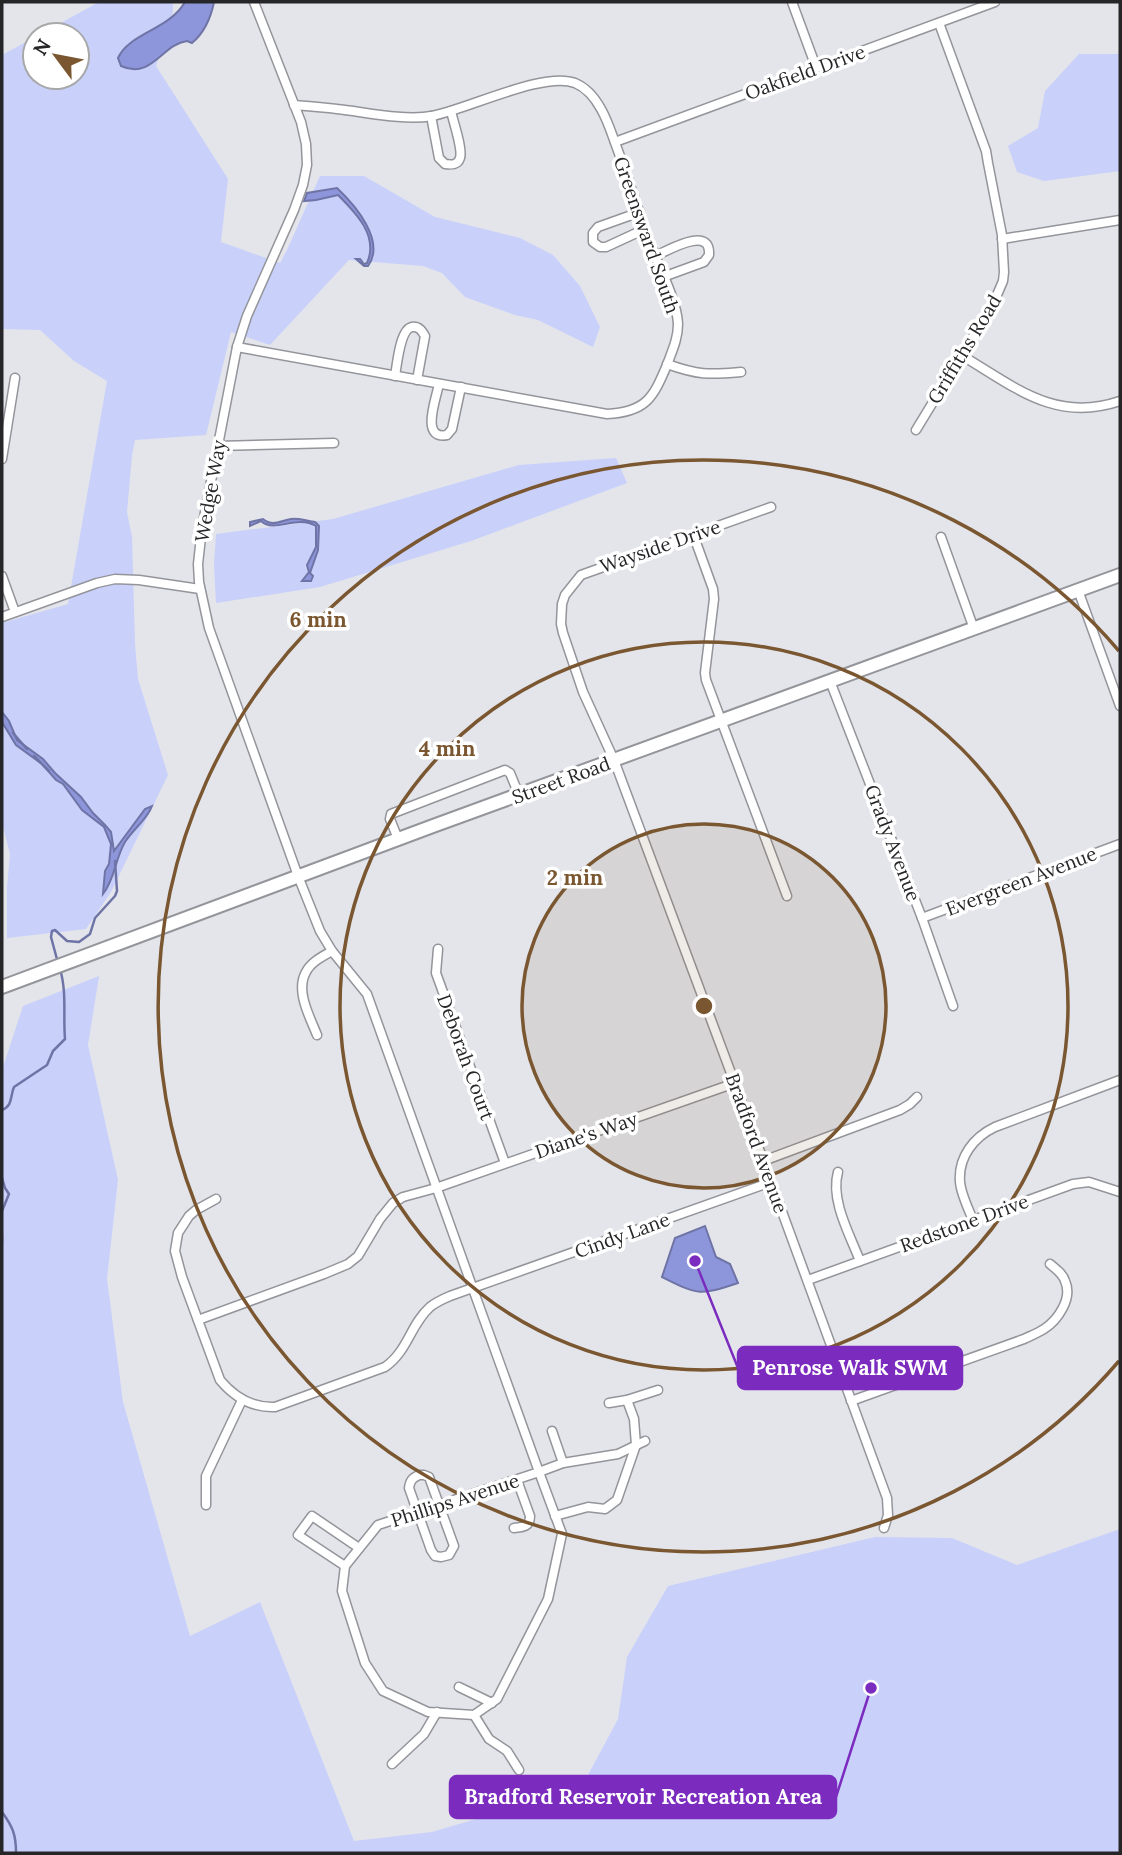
<svg xmlns="http://www.w3.org/2000/svg" width="1122" height="1855" font-family="Lora,serif">
<rect width="100%" height="100%" fill="#e3e5eb"/>
<!-- green -->
<g fill="#c9d0fa">
<path d="M99 2H173V12L156 66 228 179 221 242 280 263 287 250 320 176H364L435 217 520 238 553 255 580 286 600 327 593 347 538 320 515 315 465 297 442 273 423 266 349 260 270 345 231 332 206 435 135 440 132 455 127 512 132 537 135 644 138 679 168 775 111 892 86 929 7 938V888L10 854 2 823V623L68 604 107 381 74 361 40 330 2 329V55L35 37V77H77V35H39Z"/>
<path d="M1079 54H1120V171L1044 181 1017 172 1008 146 1038 128 1045 91Z"/>
<path d="M616 458 627 483 471 541 320 587 216 603 214 565 216 534 333 519 519 465Z"/>
<path d="M99 976 88 1045 118 1180 107 1279 123 1402 190 1636 260 1602 354 1841 432 1832 581 1788 618 1719 627 1657 668 1586 875 1537 952 1538 1017 1565 1120 1529V1853H2V1070L23 1006Z"/>
</g>
<!-- water -->
<g fill="#8e96db" stroke="#6f74a6" stroke-width="2">
<path d="M185 2H214C211 17 204 33 192 43L187 41C162 44 152 80 121 66L118 58C129 33 169 30 185 2Z"/>
<path d="M337 188C355 205 386 241 368 266H364L356 259H360L364 264 367 263C379 236 356 213 338 195L316 200 304 201 307 193Z"/>
<path d="M263 519C273 527 280 521 291 519 298 518 303 520 309 521 318 523 313 520 319 526L318 550 310 573 313 576 311 581H302L309 572 307 565 316 547V526C296 514 275 534 261 521L250 526V522Z"/>
<path d="M2 712 9 721 17 740 43 759 55 773 81 797 93 813 105 825 111 832 114 851 145 809 152 806C147 820 133 829 125 842 115 859 115 879 103 894L105 871 109 864 111 844 104 827 82 810 63 784 56 780 42 764 16 745 2 722Z"/>
<path d="M705 1226 716 1257 730 1264 738 1283C699 1296 698 1295 662 1277L675 1238Z"/>
</g>
<g fill="none" stroke-linecap="round" stroke-linejoin="round">
<!-- stream -->
<g stroke="#6f74a6" stroke-width="2.5">
<path d="M13 733 27 749"/>
<path d="M34 756 49 771"/>
<path d="M58 963 51 937 52 931 55 930 67 941 79 942 90 934 95 918 115 896 117 891 115 861"/>
<path d="M2 1110C13 1106 10 1096 14 1087L47 1065 53 1051 65 1039C63 1016 67 992 60 969"/>
<path d="M2 1178 5 1188 9 1194 2 1211"/>
<path d="M2 1235V1241"/>
<path d="M2 1812C13 1827 16 1835 16 1853"/>
</g>
<!-- street casing -->
<g stroke="#94959b" stroke-width="11">
<g id="street">
<path d="M254 2 301 122 306 144 307 165 303 185 294 210 247 316 237 347 202 528 198 564 199 582 209 628 298 876 320 931 332 951 367 994 473 1289 539 1472 562 1534 548 1599 497 1699 474 1715 428 1712 383 1691 365 1663 342 1591 345 1566 378 1525 539 1472 563 1463 618 1454 645 1441"/>
<path d="M792 2 816 67"/>
<path d="M431 116 439 158 445 164C452 165 458 165 460 158 463 149 453 121 451 111"/>
<path d="M615 142 995 2"/>
<path d="M640 212 598 227 593 233V242L600 247H606L645 229"/>
<path d="M1002 239 1120 220"/>
<path d="M655 256C669 250 711 225 709 255L704 262 663 277"/>
<path d="M237 347 607 414C646 412 653 398 667 365 672 351 678 339 678 324 677 299 657 263 648 239 638 209 628 178 617 148 612 135 608 121 601 109 595 98 587 88 575 83 544 71 468 109 432 116 404 121 365 112 337 109 323 107 308 106 294 105"/>
<path d="M961 355C1015 387 1055 423 1120 401"/>
<path d="M667 364C698 375 708 375 741 372"/>
<path d="M395 376C397 365 400 329 412 327 419 326 422 331 425 336L417 380"/>
<path d="M439 384C436 399 420 440 447 435L452 429 461 387"/>
<path d="M916 430 994 302 1003 281 1004 272 1002 235 988 163 986 151 939 23"/>
<path d="M218 446 334 443"/>
<path d="M2 459 15 378"/>
<path d="M771 507 581 575 565 595 562 604 561 624 563 633 583 692 614 760 744 1108 887 1498 888 1515 884 1528"/>
<path d="M693 534 713 589 714 599 705 673 706 680 787 896"/>
<path d="M941 537 974 629"/>
<path d="M2 576 15 612"/>
<path d="M1078 590 1120 706"/>
<path d="M2 617 97 583 115 579 139 580 200 589"/>
<path d="M830 681 922 918 953 1006"/>
<path d="M398 839 390 819 391 814 505 770 510 773 519 795"/>
<path d="M922 918 1120 844"/>
<path d="M438 949 436 973 505 1163"/>
<path d="M317 1035C310 1017 295 991 306 972 311 962 323 956 332 951"/>
<path d="M763 1161 900 1110 910 1104 917 1097"/>
<path d="M838 1172C830 1200 850 1235 860 1261"/>
<path d="M216 1199 196 1210 189 1216 178 1233 175 1251 182 1277 220 1380C235 1398 252 1408 275 1407L385 1367C408 1351 410 1325 430 1307 436 1302 443 1299 450 1296L771 1182"/>
<path d="M973 1220C968 1208 961 1194 960 1182 958 1157 974 1137 995 1127L1120 1080"/>
<path d="M808 1280 1073 1184 1089 1182 1120 1192"/>
<path d="M198 1320 324 1274 348 1264 358 1256 380 1219 393 1203 403 1197 436 1188 735 1083"/>
<path d="M851 1401 1024 1339C1030 1336 1038 1333 1044 1329 1058 1320 1073 1298 1065 1281 1063 1274 1056 1269 1050 1264"/>
<path d="M609 1403 627 1400 658 1390"/>
<path d="M552 1431 563 1463"/>
<path d="M419 1475H424L429 1477 454 1546 449 1555 441 1557 435 1556 431 1550 409 1488C410 1481 412 1478 419 1475Z"/>
<path d="M206 1505V1476L242 1400"/>
<path d="M555 1516 588 1507 605 1509 617 1500 636 1445 634 1419 627 1400"/>
<path d="M514 1528C523 1527 530 1527 530 1516L517 1480"/>
<path d="M345 1566 298 1535 312 1516 359 1548"/>
<path d="M459 1687 492 1703"/>
<path d="M474 1715 489 1739 507 1751 519 1770"/>
<path d="M392 1764 424 1734 437 1712"/>
</g>
</g>
<!-- secondary casing -->
<g stroke="#94959b" stroke-width="16">
<path id="secondary" d="M2 987 433 826 1120 575"/>
</g>
<!-- street -->
<use href="#street" stroke="#fff" stroke-width="8"/>
<!-- secondary -->
<use href="#secondary" stroke="#fff" stroke-width="12"/>
</g>
<!-- distance rings -->
<circle cx="704" cy="1006" r="182" fill="#7a5730" fill-opacity=".12"/>
<g fill="none" stroke="#7a5730" stroke-width="3.5">
<circle cx="704" cy="1006" r="182"/>
<circle cx="704" cy="1006" r="364"/>
<path d="M1119 1361A546 546 0 1 1 1119 651"/>
</g>
<g text-anchor="middle" dominant-baseline="central" stroke-width="7" stroke-linejoin="round" paint-order="stroke">
<!-- street labels -->
<g font-size="19" fill="#262629" stroke="#fff">
<text transform="translate(805 72) rotate(-20)">Oakfield Drive</text>
<text transform="translate(647 235) rotate(71)">Greensward South</text>
<text transform="translate(964 349) rotate(-59)">Griffiths Road</text>
<text transform="translate(210 491) rotate(-80)">Wedge Way</text>
<text transform="translate(660 546) rotate(-19)">Wayside Drive</text>
<text transform="translate(561 780) rotate(-20)">Street Road</text>
<text transform="translate(893 843) rotate(69)">Grady Avenue</text>
<text transform="translate(1021 881) rotate(-21)">Evergreen Avenue</text>
<text transform="translate(466 1057) rotate(70)">Deborah Court</text>
<text transform="translate(586 1135) rotate(-19)">Diane's Way</text>
<text transform="translate(757 1143) rotate(70)">Bradford Avenue</text>
<text transform="translate(964 1223) rotate(-20)">Redstone Drive</text>
<text transform="translate(622 1235) rotate(-20)">Cindy Lane</text>
<text transform="translate(455 1500) rotate(-18)">Phillips Avenue</text>
</g>
</g>
<circle cx="704" cy="1006" r="10" fill="#7a5730" stroke="#fff" stroke-width="3.5"/>
<g font-size="21" text-anchor="middle" font-weight="bold" fill="#7a5730" stroke="#fff" stroke-width="7" stroke-linejoin="round" paint-order="stroke">
<text x="318" y="627">6 min</text>
<text x="447" y="756">4 min</text>
<text x="575" y="885">2 min</text>
</g>
<!-- callouts -->
<path fill="none" stroke="#7b2cbf" stroke-width="2.5" d="M695 1261L738 1368M871 1688L836 1797"/>
<g fill="#7b2cbf" stroke="#fff" stroke-width="2.5">
<circle cx="695" cy="1261" r="7"/>
<circle cx="871" cy="1688" r="7"/>
</g>
<g fill="#7b2cbf" stroke="#7b2cbf" stroke-width="2.5">
<rect x="738" y="1347" width="224" height="42" rx="7"/>
<rect x="450" y="1776" width="386" height="42" rx="7"/>
</g>
<g font-size="21" text-anchor="middle" font-weight="bold" fill="#fff">
<text x="850" y="1375">Penrose Walk SWM</text>
<text x="643" y="1804">Bradford Reservoir Recreation Area</text>
</g>
<!-- border -->
<rect width="1122" height="1855" fill="none" stroke="#262629" stroke-width="7"/>
<!-- north arrow -->
<g transform="translate(56 56) rotate(302)"><circle r="33" fill="#ffffff" stroke="#a8a8a9" stroke-width="2"/>
<path d="M0-5L12 26L0 18L-12 26Z" fill="#7a5730"/>
<text y="-10" font-size="19" font-weight="bold" text-anchor="middle" fill="#262629">N</text>
</g>
</svg>
